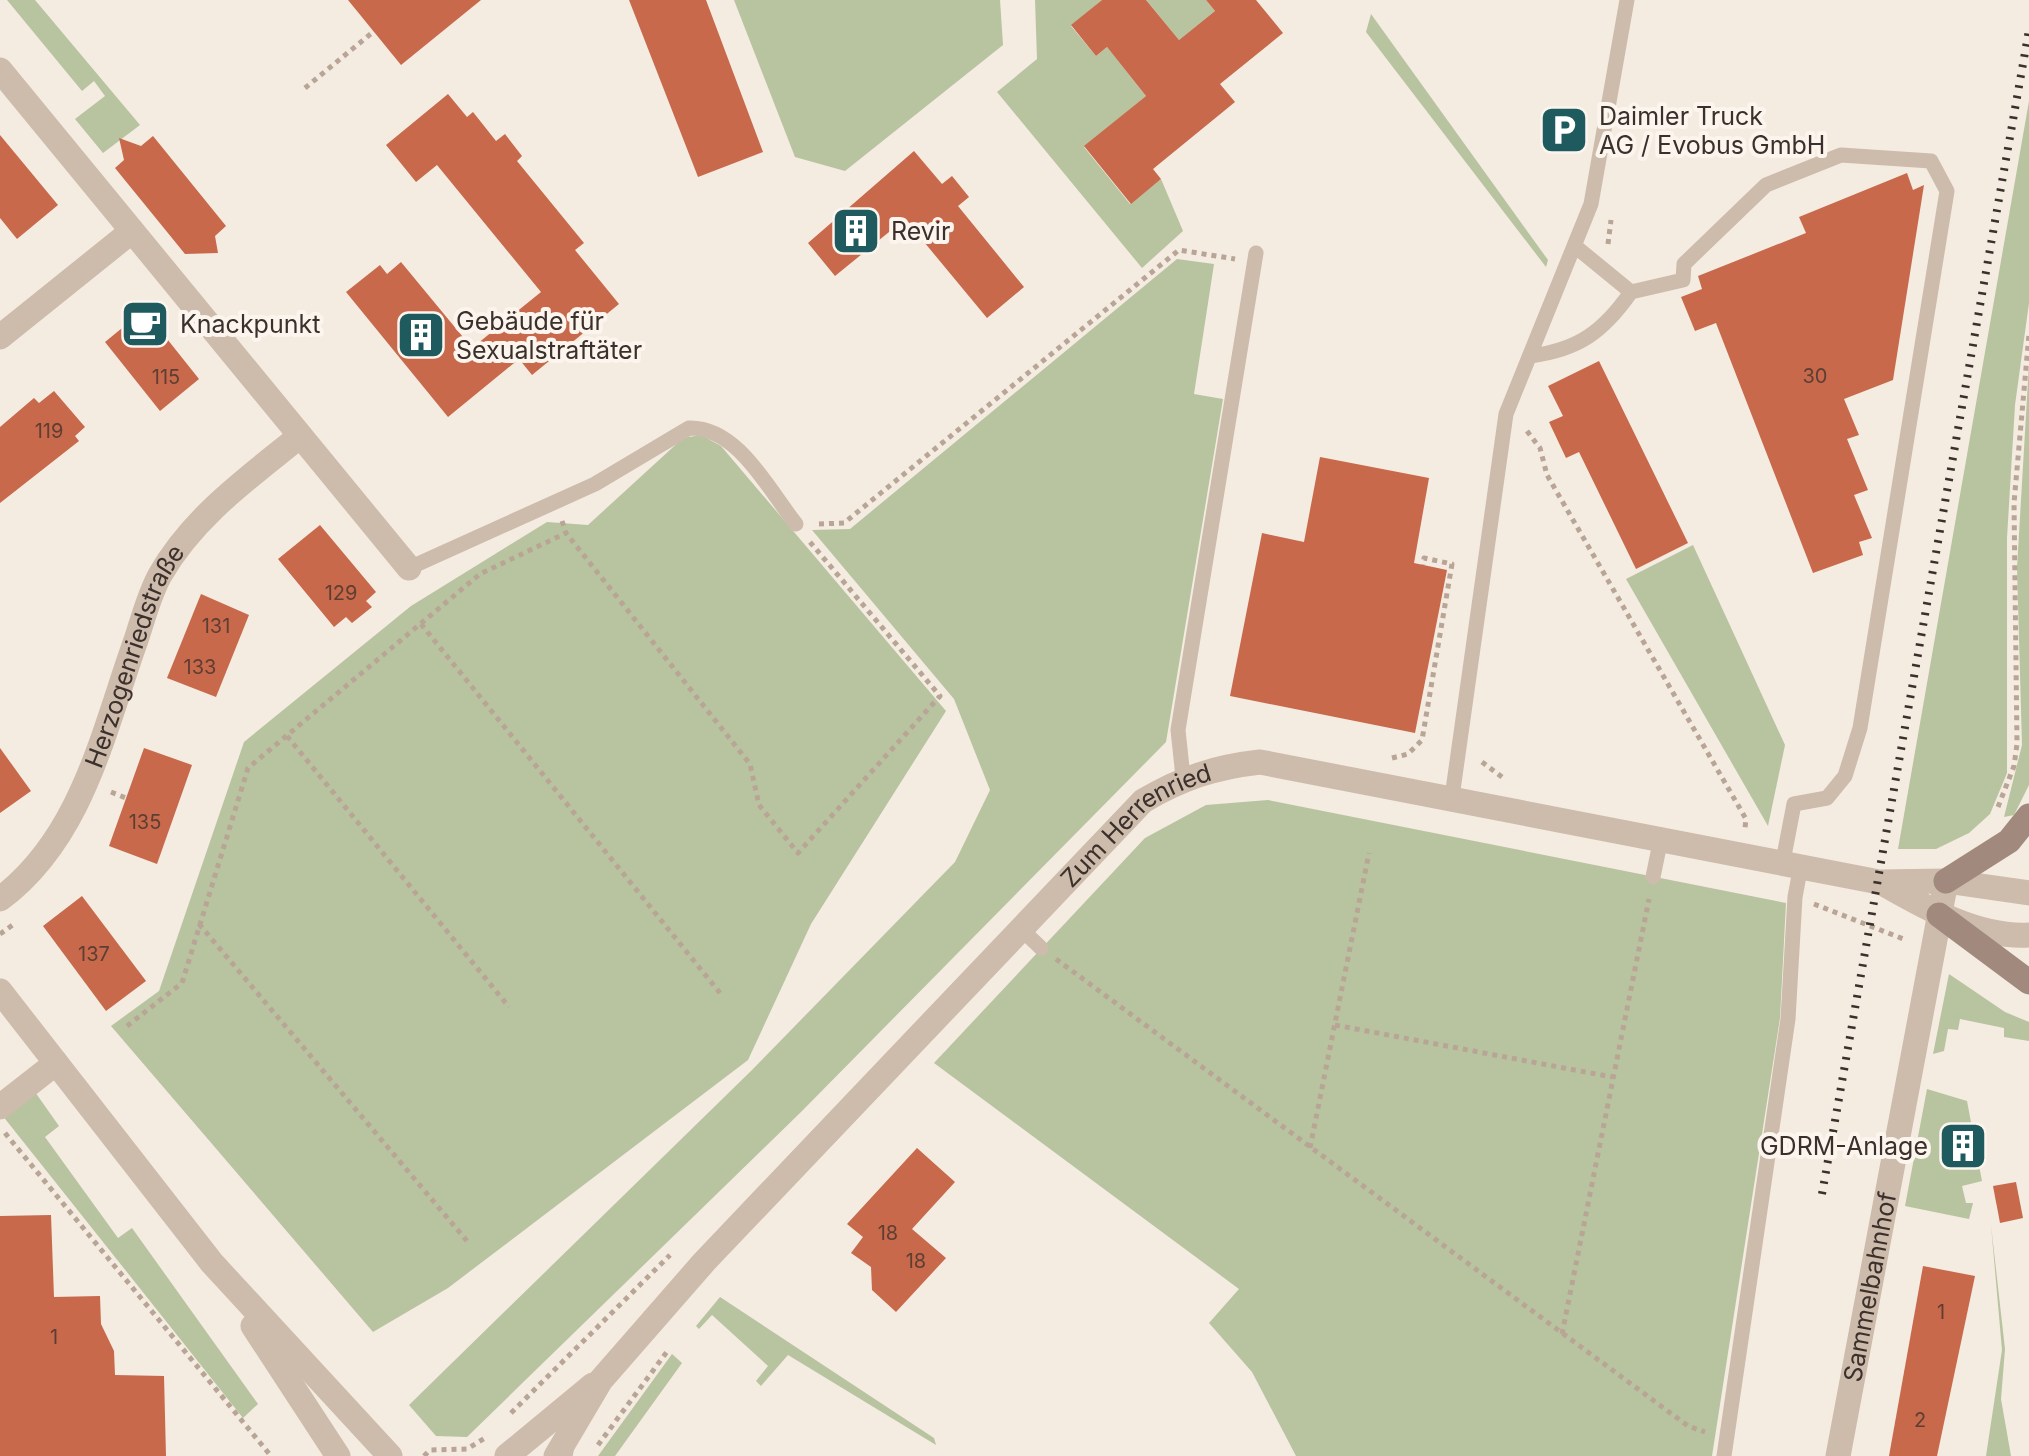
<svg xmlns="http://www.w3.org/2000/svg" width="2029" height="1456" font-family="Inter,sans-serif">
<rect width="100%" height="100%" fill="#f4ebe1"/>
<!-- green -->
<g fill="#b8c4a0">
<path d="M7 0H35L140 125 103 153 75 119 105 96 94 81 82 91Z"/>
<path d="M734 0H1000L1003 45 845 171 795 157Z"/>
<path d="M1035 0H1102L1071 26 1096 56 1107 47 1146 96 1084 147 1130 204 1161 179 1183 231 1142 268 997 92 1037 59Z"/>
<path d="M1146 0H1206L1215 11 1179 40Z"/>
<path d="M1371 14 1548 260 1546 267 1366 32Z"/>
<path d="M2029 101V303L2015 405 2007 538V773L1990 814 1969 833 1936 849H1898Z"/>
<path d="M1177 259 1214 264 1194 394 1223 399 1166 742 801 1112 467 1437 436 1436 409 1405 752 1070 955 862 990 790 954 699 812 530 850 529Z"/>
<path d="M2029 364V785L2014 815 2004 817 2022 745 2017 568Z"/>
<path d="M701 435 721 446 946 711 811 924 748 1060 448 1288 373 1332 111 1026 159 991 244 742 411 606 547 522 588 525 683 438Z"/>
<path d="M1693 545 1785 745 1768 826 1626 579Z"/>
<path d="M1268 800 1786 903 1780 1018 1712 1456H1296L1252 1372 1209 1323 1239 1289 934 1063 1145 838 1206 805Z"/>
<path d="M1949 974 2005 1012 2029 1022V1041L2004 1037V1028L1960 1019 1958 1030 1948 1029 1944 1051 1933 1054Z"/>
<path d="M1927 1089 1967 1101 1973 1133 1950 1138 1953 1154 1976 1150 1982 1181 1962 1186 1966 1203H1973L1969 1219 1905 1206Z"/>
<path d="M35 1092 59 1126 45 1137 118 1238 132 1228 258 1404 243 1418 2 1115Z"/>
<path d="M1991 1225 2005 1349 2001 1399 2011 1456H1986L2002 1350Z"/>
<path d="M720 1297 934 1438 936 1445 788 1355 761 1386 756 1381 768 1366 712 1315 699 1329 696 1326Z"/>
<path d="M672 1354 682 1363 615 1456H598Z"/>
</g>
<!-- building -->
<g fill="#c8694b">
<path d="M348 0H481L401 65Z"/>
<path d="M629 0H706L763 152 698 177Z"/>
<path d="M1102 0H1146L1179 40 1215 11 1206 0H1256L1283 33 1220 84 1235 102 1153 169 1161 179 1131 204 1084 146 1146 96 1107 47 1096 56 1071 25Z"/>
<path d="M448 94 467 117 473 112 496 141 505 134 522 156 517 161 584 243 575 250 619 304 532 375 519 359 448 417 346 292 380 265 387 274 401 262 472 348 541 292 437 165 416 182 386 145Z"/>
<path d="M0 135 58 205 17 239 0 218Z"/>
<path d="M153 136 226 226 215 236 218 253 185 254 115 168 124 160 119 138 141 146Z"/>
<path d="M914 151 942 184 952 176 969 197 958 206 1024 287 987 318 905 219 835 276 808 243Z"/>
<path d="M1907 173 1913 190 1924 185 1893 380 1844 399 1859 435 1847 439 1868 490 1854 495 1872 538 1859 542 1863 555 1813 573 1716 323 1695 331 1681 297 1702 289 1698 276 1806 233 1799 217Z"/>
<path d="M144 310 199 379 160 411 105 342Z"/>
<path d="M1599 361 1688 543 1636 569 1579 452 1566 458 1549 422 1563 416 1548 386Z"/>
<path d="M54 391 85 427 75 436 79 441 0 503V427L34 398 39 403Z"/>
<path d="M1320 457 1429 478 1414 563 1447 570 1415 733 1230 696 1262 533 1304 542Z"/>
<path d="M320 525 376 592 366 601 372 607 352 623 346 617 334 627 278 559Z"/>
<path d="M201 594 249 615 216 697 167 678Z"/>
<path d="M0 748 31 791 0 813Z"/>
<path d="M144 748 192 765 157 864 109 846Z"/>
<path d="M82 896 146 981 106 1011 43 926Z"/>
<path d="M917 1148 955 1182 912 1229 946 1258 896 1312 872 1290 871 1267 851 1253 863 1237 847 1224Z"/>
<path d="M2016 1182 2023 1218 2000 1223 1993 1186Z"/>
<path d="M51 1215 54 1297 100 1296 101 1324 114 1351 115 1375 164 1376 166 1456H0V1216Z"/>
<path d="M1923 1266 1975 1276 1937 1456H1889Z"/>
</g>
<g fill="none" stroke-linecap="round" stroke-linejoin="round">
<!-- path -->
<g stroke="#b9a596" stroke-width="5" stroke-dasharray="5 5" stroke-linecap="butt">
<path d="M305 88 373 32"/>
<path d="M1608 244 1611 220"/>
<path d="M1527 431 1540 448 1547 475 1746 819 1745 828"/>
<path d="M562 521 566 533 750 764 759 805 798 853 940 696 810 542"/>
<path d="M819 524 844 523 1179 250 1235 259"/>
<path d="M421 624 720 993"/>
<path d="M287 736 509 1007"/>
<path d="M1392 758 1408 754 1422 740 1452 564 1424 558 1423 565"/>
<path d="M1482 762 1506 780"/>
<path d="M111 792 126 798"/>
<path d="M1998 807 2014 766 2017 744 2014 503 2029 334"/>
<path d="M1814 904 1906 940"/>
<path d="M199 924 467 1241"/>
<path d="M0 934 14 924"/>
<path d="M1056 959 1688 1426 1705 1432"/>
<path d="M1335 1025 1612 1077"/>
<path d="M127 1026 182 983 248 768 480 574 566 533"/>
<path d="M5 1133 271 1456"/>
<path d="M1310 1148 1369 853"/>
<path d="M1562 1334 1649 899"/>
<path d="M511 1413 670 1255"/>
<path d="M598 1445 669 1349"/>
<path d="M424 1456 430 1450 467 1449 485 1438"/>
</g>
<!-- service -->
<g stroke="#cdbbac" stroke-width="15">
<path d="M1576 247 1631 292"/>
<path d="M1530 356C1578 350 1603 332 1631 292L1683 280 1684 264 1766 185 1841 155 1931 161 1947 191 1860 728 1845 776 1827 798 1794 804 1783 861"/>
<path d="M409 568 595 484 689 428C738 427 768 489 796 524"/>
<path d="M1183 777 1178 730 1256 253"/>
<path d="M1452 797 1506 414 1591 204 1627 0"/>
<path d="M1653 877 1661 838"/>
<path d="M1020 928 1041 948"/>
<path d="M1724 1456 1788 1019 1795 897 1801 865"/>
</g>
<!-- minor -->
<g stroke="#cdbbac" stroke-width="25">
<path d="M0 70 409 568"/>
<path d="M0 337 132 231"/>
<path d="M1884 884C1926 908 1978 938 2029 935"/>
<path id="s1" d="M0 899C82 838 103 732 136 640 143 619 149 595 160 575 193 517 248 478 300 436"/>
<path d="M0 1107 56 1063"/>
<path d="M507 1456 593 1385"/>
<path id="s2" d="M556 1456 601 1380 704 1262 1143 801C1182 778 1215 767 1260 762L1879 882 1946 881 2029 893"/>
<path id="s3" d="M1838 1456 1946 881"/>
</g>
<!-- tertiary -->
<g stroke="#cdbbac" stroke-width="25">
<path d="M0 991 212 1263 390 1456"/>
<path d="M253 1326 338 1456"/>
<path d="M560 1456 561 1451"/>
</g>
<!-- secondary -->
<g stroke="#a18a7d" stroke-width="25">
<path d="M1946 881 2009 841 2029 816"/>
<path d="M1939 915 2029 982"/>
</g>
<!-- rail -->
<path stroke="#3b302b" stroke-width="8" stroke-dasharray="2.5 8" stroke-linecap="butt" d="M1822 1194 2029 30"/>
</g>
<!-- icons -->
<defs>
<g id="parking-square" transform="scale(2.5)"><rect x="-9" y="-9" width="18" height="18" rx="4" fill="#1f5a5e" stroke="#fbf5ee"/><path d="M-3.5-5.5H1a3.5 3.5 0 0 1 0 7H-1V5.5H-3.5ZM-1-3.4V-.6H.8a1.4 1.4 0 0 0 0-2.8Z" fill="#fff"/></g>
<g id="building-square" transform="scale(2.5)"><rect x="-9" y="-9" width="18" height="18" rx="4" fill="#1f5a5e" stroke="#fbf5ee"/><path d="M-4-6H4V6H1V3H-1V6H-4ZM-2.5-4.3h1.7v1.8h-1.7ZM.8-4.3h1.7v1.8H.8ZM-2.5-1h1.7V.8h-1.7ZM.8-1h1.7V.8H.8Z" fill="#fff"/></g>
<g id="cafe-square" transform="scale(2.5)"><rect x="-9" y="-9" width="18" height="18" rx="4" fill="#1f5a5e" stroke="#fbf5ee"/><path d="M-5.5-4.5H6V0H3Q3 3.5 0 3.5H-2.5Q-5.5 3.5-5.5 0ZM3-3.2v2h1.7v-2ZM-6 4.5H4V6H-6Z" fill="#fff"/></g>
</defs>
<g fill-rule="evenodd">
<use href="#parking-square" x="1564" y="130"/>
<use href="#building-square" x="856" y="231"/>
<use href="#cafe-square" x="145" y="324"/>
<use href="#building-square" x="421" y="335"/>
<use href="#building-square" x="1963" y="1146"/>
</g>
<g text-anchor="middle" dominant-baseline="central" stroke-width="8" stroke-linejoin="round" paint-order="stroke">
<!-- number labels -->
<g font-size="20" fill="#5e3e33">
<text x="1815" y="376">30</text>
<text x="166" y="377">115</text>
<text x="49" y="431">119</text>
<text x="341" y="593">129</text>
<text x="216" y="626">131</text>
<text x="200" y="667">133</text>
<text x="145" y="822">135</text>
<text x="94" y="954">137</text>
<text x="888" y="1233">18</text>
<text x="916" y="1261">18</text>
<text x="1941" y="1312">1</text>
<text x="54" y="1337">1</text>
<text x="1920" y="1420">2</text>
</g>
<!-- poi labels -->
<g font-size="25" fill="#3b302b" stroke="#fbf5ee" text-anchor="start">
<text x="1599" y="116">Daimler Truck<tspan x="1599" dy="29">AG / Evobus GmbH</tspan></text>
<text x="891" y="231">Revir</text>
<text x="456" y="321">Gebäude für<tspan x="456" dy="29">Sexualstraftäter</tspan></text>
<text x="180" y="324">Knackpunkt</text>
<text x="1928" y="1146" text-anchor="end">GDRM-Anlage</text>
</g>
<!-- street labels -->
<g font-size="25" fill="#3b302b" stroke="#fbf5ee">
<text stroke="none"><textPath href="#s1" startOffset="282">Herzogenriedstraße</textPath></text>
<text stroke="none"><textPath href="#s2" startOffset="862">Zum Herrenried</textPath></text>
<text stroke="none"><textPath href="#s3" startOffset="172">Sammelbahnhof</textPath></text>
</g>
</g>
</svg>
